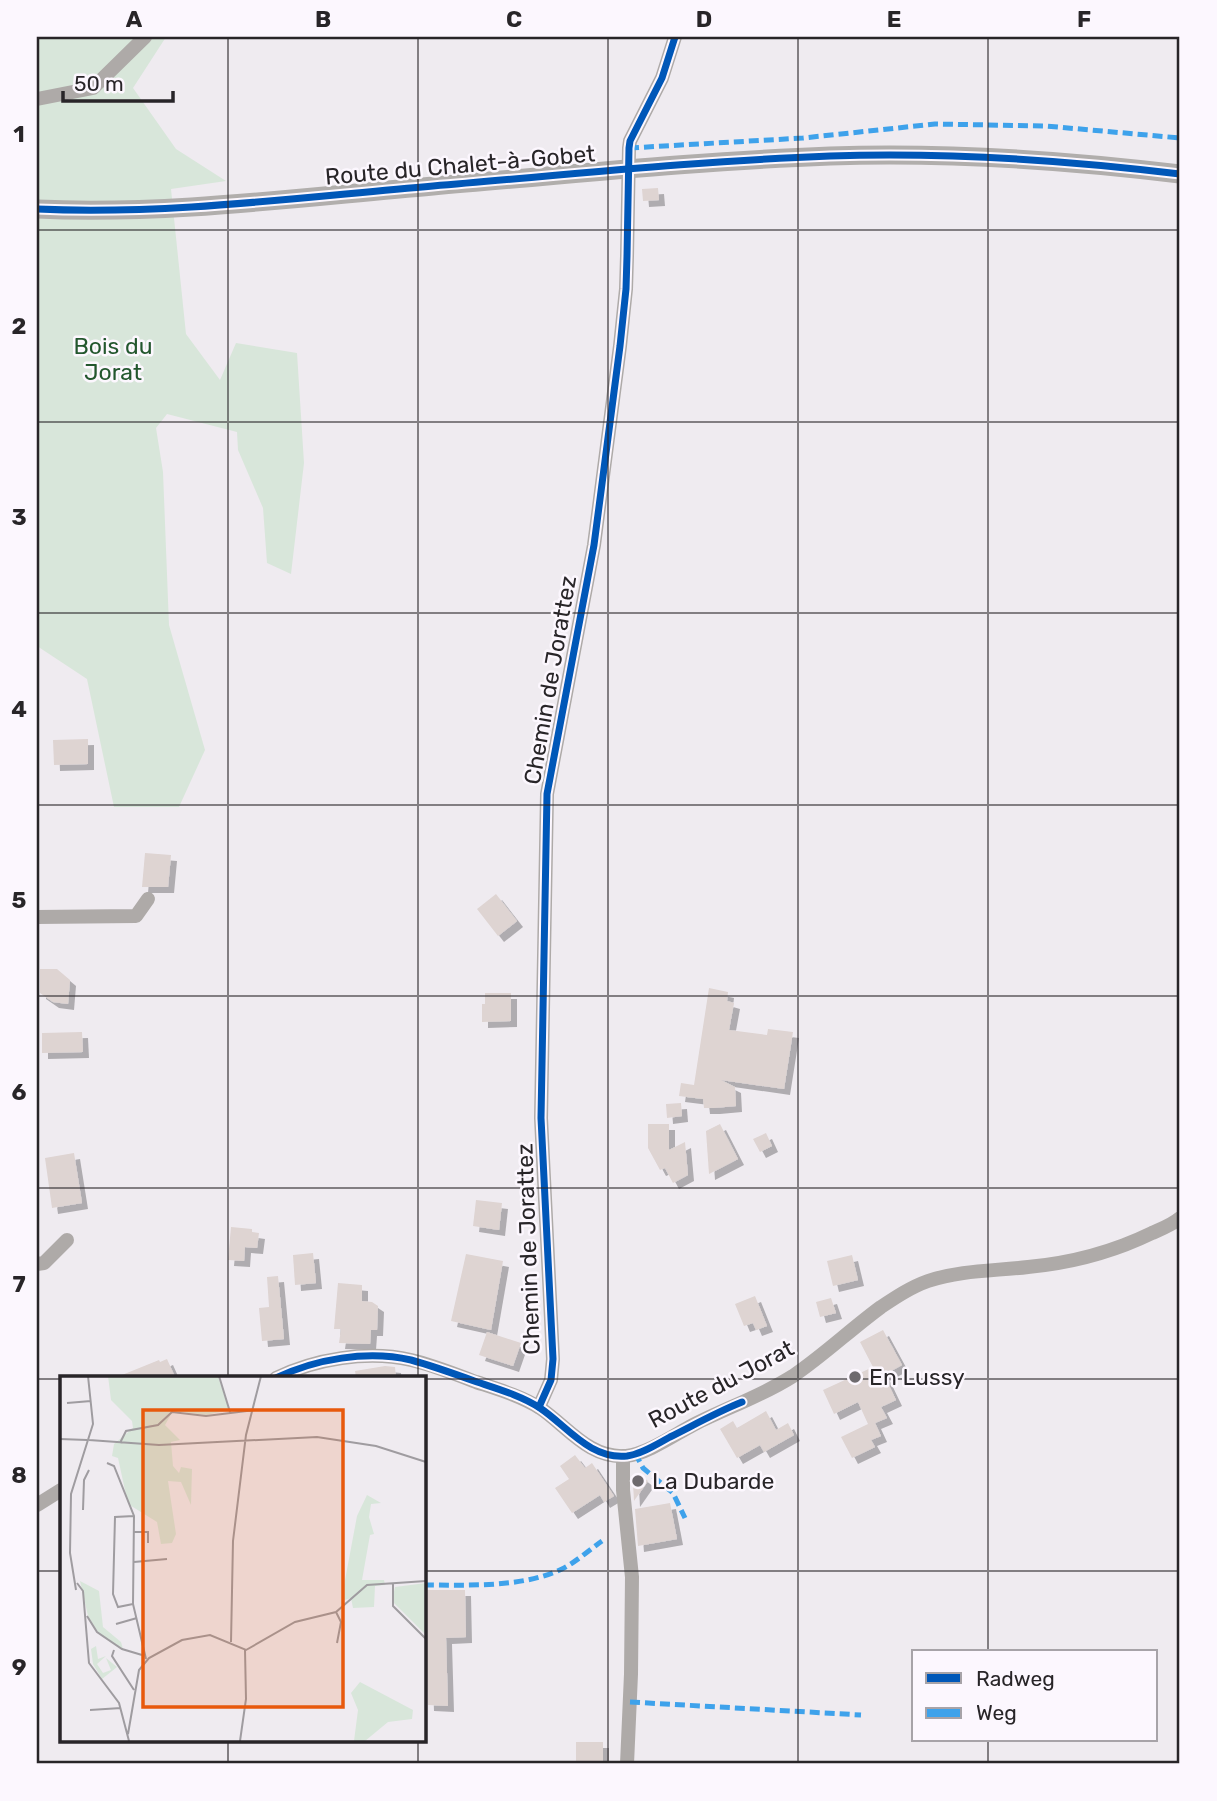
<svg xmlns="http://www.w3.org/2000/svg" width="1217" height="1801" font-family="Rubik,sans-serif">
<defs>
<filter id="shadow"><feDropShadow dx="6" dy="6" stdDeviation="0" flood-color="#0004"/></filter>
</defs>
<rect width="100%" height="100%" fill="#efebf0"/>
<!-- green -->
<path fill="#d8e6da" d="M37 37H166L133 88 176 149 226 181 171 189 186 334 220 380 236 343 297 353 304 463 291 574 267 563 263 508 238 450 237 432 167 414 156 428 163 472 169 625 205 750 179 807H114L87 679 37 646Z"/>
<!-- building -->
<g fill="#ded4d2" filter="url(#shadow)">
<path d="M658 188 659 200 643 201 642 189Z"/>
<path d="M88 739V764L54 765 53 740Z"/>
<path d="M145 853 171 855 168 887H142Z"/>
<path d="M496 894 517 921 498 936 477 909Z"/>
<path d="M40 969H57L70 980 68 1004 53 1002 40 993Z"/>
<path d="M709 988 728 992 727 1001 734 1003 729 1030 767 1035 768 1029 793 1032 784 1089 721 1080 735 1087 736 1106 714 1108H704L703 1099 679 1096 681 1083 694 1085Z"/>
<path d="M485 993H511V1021L482 1022V1004H485Z"/>
<path d="M82 1032 83 1052 42 1053V1033Z"/>
<path d="M681 1103 682 1116 667 1118 666 1104Z"/>
<path d="M648 1124H669V1150L685 1142 688 1175 673 1183 665 1168 660 1170 648 1148Z"/>
<path d="M720 1124 738 1159 709 1174 706 1131Z"/>
<path d="M766 1133 772 1146 760 1152 753 1139Z"/>
<path d="M74 1153 82 1203 52 1208 45 1158Z"/>
<path d="M476 1200 502 1203 499 1230 473 1226Z"/>
<path d="M231 1227 252 1229V1232L259 1233 257 1248 245 1247 244 1261 228 1260Z"/>
<path d="M313 1253 316 1283 295 1285 293 1255Z"/>
<path d="M466 1254 503 1261 491 1330 451 1321Z"/>
<path d="M852 1255 858 1280 833 1286 827 1261Z"/>
<path d="M278 1276 284 1339 262 1341 259 1308 269 1307 267 1277Z"/>
<path d="M338 1283 362 1285V1301L372 1302 378 1306 377 1330H371L370 1344 339 1343 341 1329H334Z"/>
<path d="M755 1296 767 1326 756 1330 753 1323 744 1326 735 1304Z"/>
<path d="M831 1298 836 1313 820 1317 816 1302Z"/>
<path d="M883 1330 902 1365 884 1375 896 1400 881 1407 887 1418 875 1423 881 1436 871 1440 875 1447 852 1458 841 1437 868 1424 858 1402 834 1414 823 1390 873 1367 860 1342Z"/>
<path d="M487 1332 521 1343 513 1366 479 1355Z"/>
<path d="M167 1359 175 1377H117L159 1360 160 1362Z"/>
<path d="M385 1366 395 1367 396 1377H356L355 1371Z"/>
<path d="M766 1411 776 1430 788 1423 794 1435 764 1452 760 1445 737 1458 720 1429 733 1421 737 1428Z"/>
<path d="M575 1455 585 1468 592 1463 614 1496 604 1502 600 1495 572 1513 555 1488 569 1479 560 1466Z"/>
<path d="M639 1474 648 1481 634 1501 633 1483Z"/>
<path d="M670 1503 677 1539 638 1546 635 1509Z"/>
<path d="M424 1590H465L466 1637 446 1638 448 1706 428 1705Z"/>
<rect x="576" y="1742" width="27" height="22"/>
</g>
<g fill="none" stroke-linecap="round" stroke-linejoin="round">
<!-- minor -->
<g stroke="#aeaaa8" stroke-width="14">
<path d="M37 99 93 88 145 37"/>
<path d="M37 917 136 916 148 899"/>
<path d="M37 1264 44 1263 67 1240"/>
<path d="M276 1378C315 1359 367 1350 411 1360 433 1365 455 1374 476 1382 497 1389 521 1396 540 1408 567 1426 589 1459 626 1456 647 1454 674 1435 693 1425 726 1408 762 1396 793 1376 824 1355 851 1329 881 1307 896 1297 911 1287 928 1281 961 1270 994 1271 1028 1267 1071 1263 1113 1252 1152 1233 1161 1229 1172 1225 1180 1218"/>
<path d="M539 1407 551 1380 553 1359 541 1118 547 794 594 545 620 346 626 289 627 256 629 148 630 141 662 78 675 37"/>
<path d="M623 1456V1490L632 1577 631 1674 627 1764"/>
<path d="M37 1505 61 1490"/>
</g>
<!-- major -->
<path stroke="#b1aeac" stroke-width="19" d="M37 209C169 215 302 197 433 186 565 175 697 161 830 156 947 152 1064 160 1180 174"/>
<!-- quiet -->
<g stroke="#3ea2eb" stroke-width="5" stroke-dasharray="10 5" stroke-linecap="butt">
<path d="M629 148 803 138 935 124 1046 126 1180 138"/>
<path d="M635 1453 643 1468 673 1493 685 1518"/>
<path d="M424 1585C467 1585 522 1588 562 1569 576 1562 589 1550 602 1541"/>
<path d="M630 1702 861 1715"/>
</g>
<!-- cycleway casing -->
<g stroke="#fcf7fe" stroke-width="11">
<g id="cycleway">
<path d="M37 209C169 215 302 197 433 186 565 175 697 161 830 156 947 152 1064 160 1180 174"/>
<path d="M276 1378C315 1359 367 1350 411 1360 433 1366 455 1374 477 1382 498 1389 522 1396 540 1408 567 1426 590 1460 627 1456 642 1454 657 1444 670 1437 694 1425 717 1412 742 1402"/>
<path d="M539 1407 551 1380 553 1359 541 1118 547 794 594 545 620 346 626 289 627 256 629 148 630 141 662 78 675 37"/>
</g>
</g>
<!-- cycleway -->
<use href="#cycleway" stroke="#0057b8" stroke-width="7"/>
</g>
<!-- grid -->
<path fill="none" stroke="#282528" stroke-width="2" stroke-opacity="0.55" d="M228 37V1378M418 37V1378M608 37V1764M798 37V1764M988 37V1652M37 230H1180M37 422H1180M37 613H1180M37 805H1180M37 996H1180M37 1188H1180M37 1379H61M424 1379H1180M37 1571H61M424 1571H1180M228 1740V1764M418 1740V1764M988 1740V1764"/>
<!-- markers -->
<g fill="#6e6a6e" stroke="#fcf7fe" stroke-width="2.5">
<circle cx="855" cy="1377" r="7"/>
<circle cx="638" cy="1481" r="7"/>
</g>
<g text-anchor="middle" dominant-baseline="central" stroke-width="5" stroke-linejoin="round" paint-order="stroke">
<!-- street labels -->
<g font-size="23" fill="#282528" stroke="#fcf7fe">
<text transform="translate(460 165) rotate(-5)">Route du Chalet-à-Gobet</text>
<text transform="translate(550 680) rotate(-80)">Chemin de Jorattez</text>
<text transform="translate(528 1249) rotate(-92)">Chemin de Jorattez</text>
<text transform="translate(721 1384) rotate(-28)">Route du Jorat</text>
</g>
<!-- park labels -->
<g font-size="23" fill="#23572e" stroke="#fcf7fe">
<text x="113" y="346">Bois du<tspan x="113" dy="26">Jorat</tspan></text>
</g>
<!-- poi labels -->
<g font-size="23" fill="#282528" stroke="#fcf7fe" text-anchor="start">
<text x="869" y="1377">En Lussy</text>
<text x="652" y="1481">La Dubarde</text>
</g>
</g>
<!-- overview -->
<g transform="translate(60 1376)">
<rect width="366" height="366" fill="#efebf0"/>
<path d="M48 0H158L169 34 146 39 113 35 105 49 120 64 111 66 113 90 119 97 121 91 132 93 131 129 121 106 108 105 116 158 112 167 101 168 97 146 68 128 58 82 52 80 54 68 73 52 72 45 51 24ZM307 119 321 127 311 128 309 141 314 158 310 159 302 204H324L325 209 315 210 314 231 293 232 291 222 282 225 283 215 297 140ZM20 205 39 215 43 251 61 266 63 273 38 256 28 240ZM366 207V259L332 225 335 211ZM36 270 38 283 46 280 37 288 43 297 51 294 46 282 57 291 42 303 33 288 31 273ZM300 306 353 334 352 343 328 346 305 365H294L298 334 291 317Z" fill="#d8e6da"/>
<path fill="none" stroke="#9f9ca0" stroke-width="2" d="M159 0 170 36M7 27 31 25M0 63 27 64M29 64 99 69 257 61 316 70 366 86M60 67 66 55 98 49 112 36 146 40 195 34M47 87 54 90 74 140 73 228 86 283M23 134 24 104 29 94M74 156H88V167M74 186 107 183M17 207 23 215 29 287 59 327 69 365M333 208V230L366 263M16 214 10 177 11 118 33 48 28 0M73 228 58 231 53 218 55 141 74 140M276 236 281 246 277 267M27 240 37 256 62 273 82 279M56 248 77 242M171 266 173 165 186 59 201 0M54 274 52 280 74 314M30 334 61 332M68 358 79 294 89 282 122 264 150 259 186 274 235 246 276 236 307 209 366 205M180 365 186 323 185 274"/>
<path fill="#e8590c" fill-opacity="0.15" stroke="#e8590c" stroke-width="3.5" d="M83 34H283V331H83Z"/>
<rect width="366" height="366" fill="none" stroke="#282528" stroke-width="3.5"/>
</g>
<!-- border -->
<rect width="1217" height="1801" fill="none" stroke="#fcf7fe" stroke-width="77"/>
<!-- legend -->
<rect x="912" y="1650" width="245" height="91" fill="#fcf7fe" stroke="#a7a3a8" stroke-width="2"/>
<rect x="926" y="1673" width="35" height="10" fill="#0057b8" stroke="#a7a3a8" stroke-width="2"/>
<text x="976" y="1686" font-size="21" fill="#282528">Radweg</text>
<rect x="926" y="1708" width="35" height="10" fill="#3ea2eb" stroke="#a7a3a8" stroke-width="2"/>
<text x="976" y="1720" font-size="21" fill="#282528">Weg</text>
<!-- scale -->
<path d="M63 91v10h110v-10" fill="none" stroke="#282528" stroke-width="3.5"/>
<text x="74" y="91" font-size="21" fill="#282528" stroke="#fcf7fe" stroke-width="5" paint-order="stroke">50 m</text>
<rect x="38" y="38" width="1140" height="1724" fill="none" stroke="#282528" stroke-width="2.5"/>
<g font-size="23" text-anchor="middle" font-weight="bold" fill="#282528">
<text x="134" y="27">A</text>
<text x="323" y="27">B</text>
<text x="514" y="27">C</text>
<text x="704" y="27">D</text>
<text x="894" y="27">E</text>
<text x="1084" y="27">F</text>
<text x="19" y="142">1</text>
<text x="19" y="334">2</text>
<text x="19" y="525">3</text>
<text x="19" y="717">4</text>
<text x="19" y="908">5</text>
<text x="19" y="1100">6</text>
<text x="19" y="1292">7</text>
<text x="19" y="1483">8</text>
<text x="19" y="1675">9</text>
</g>
</svg>
